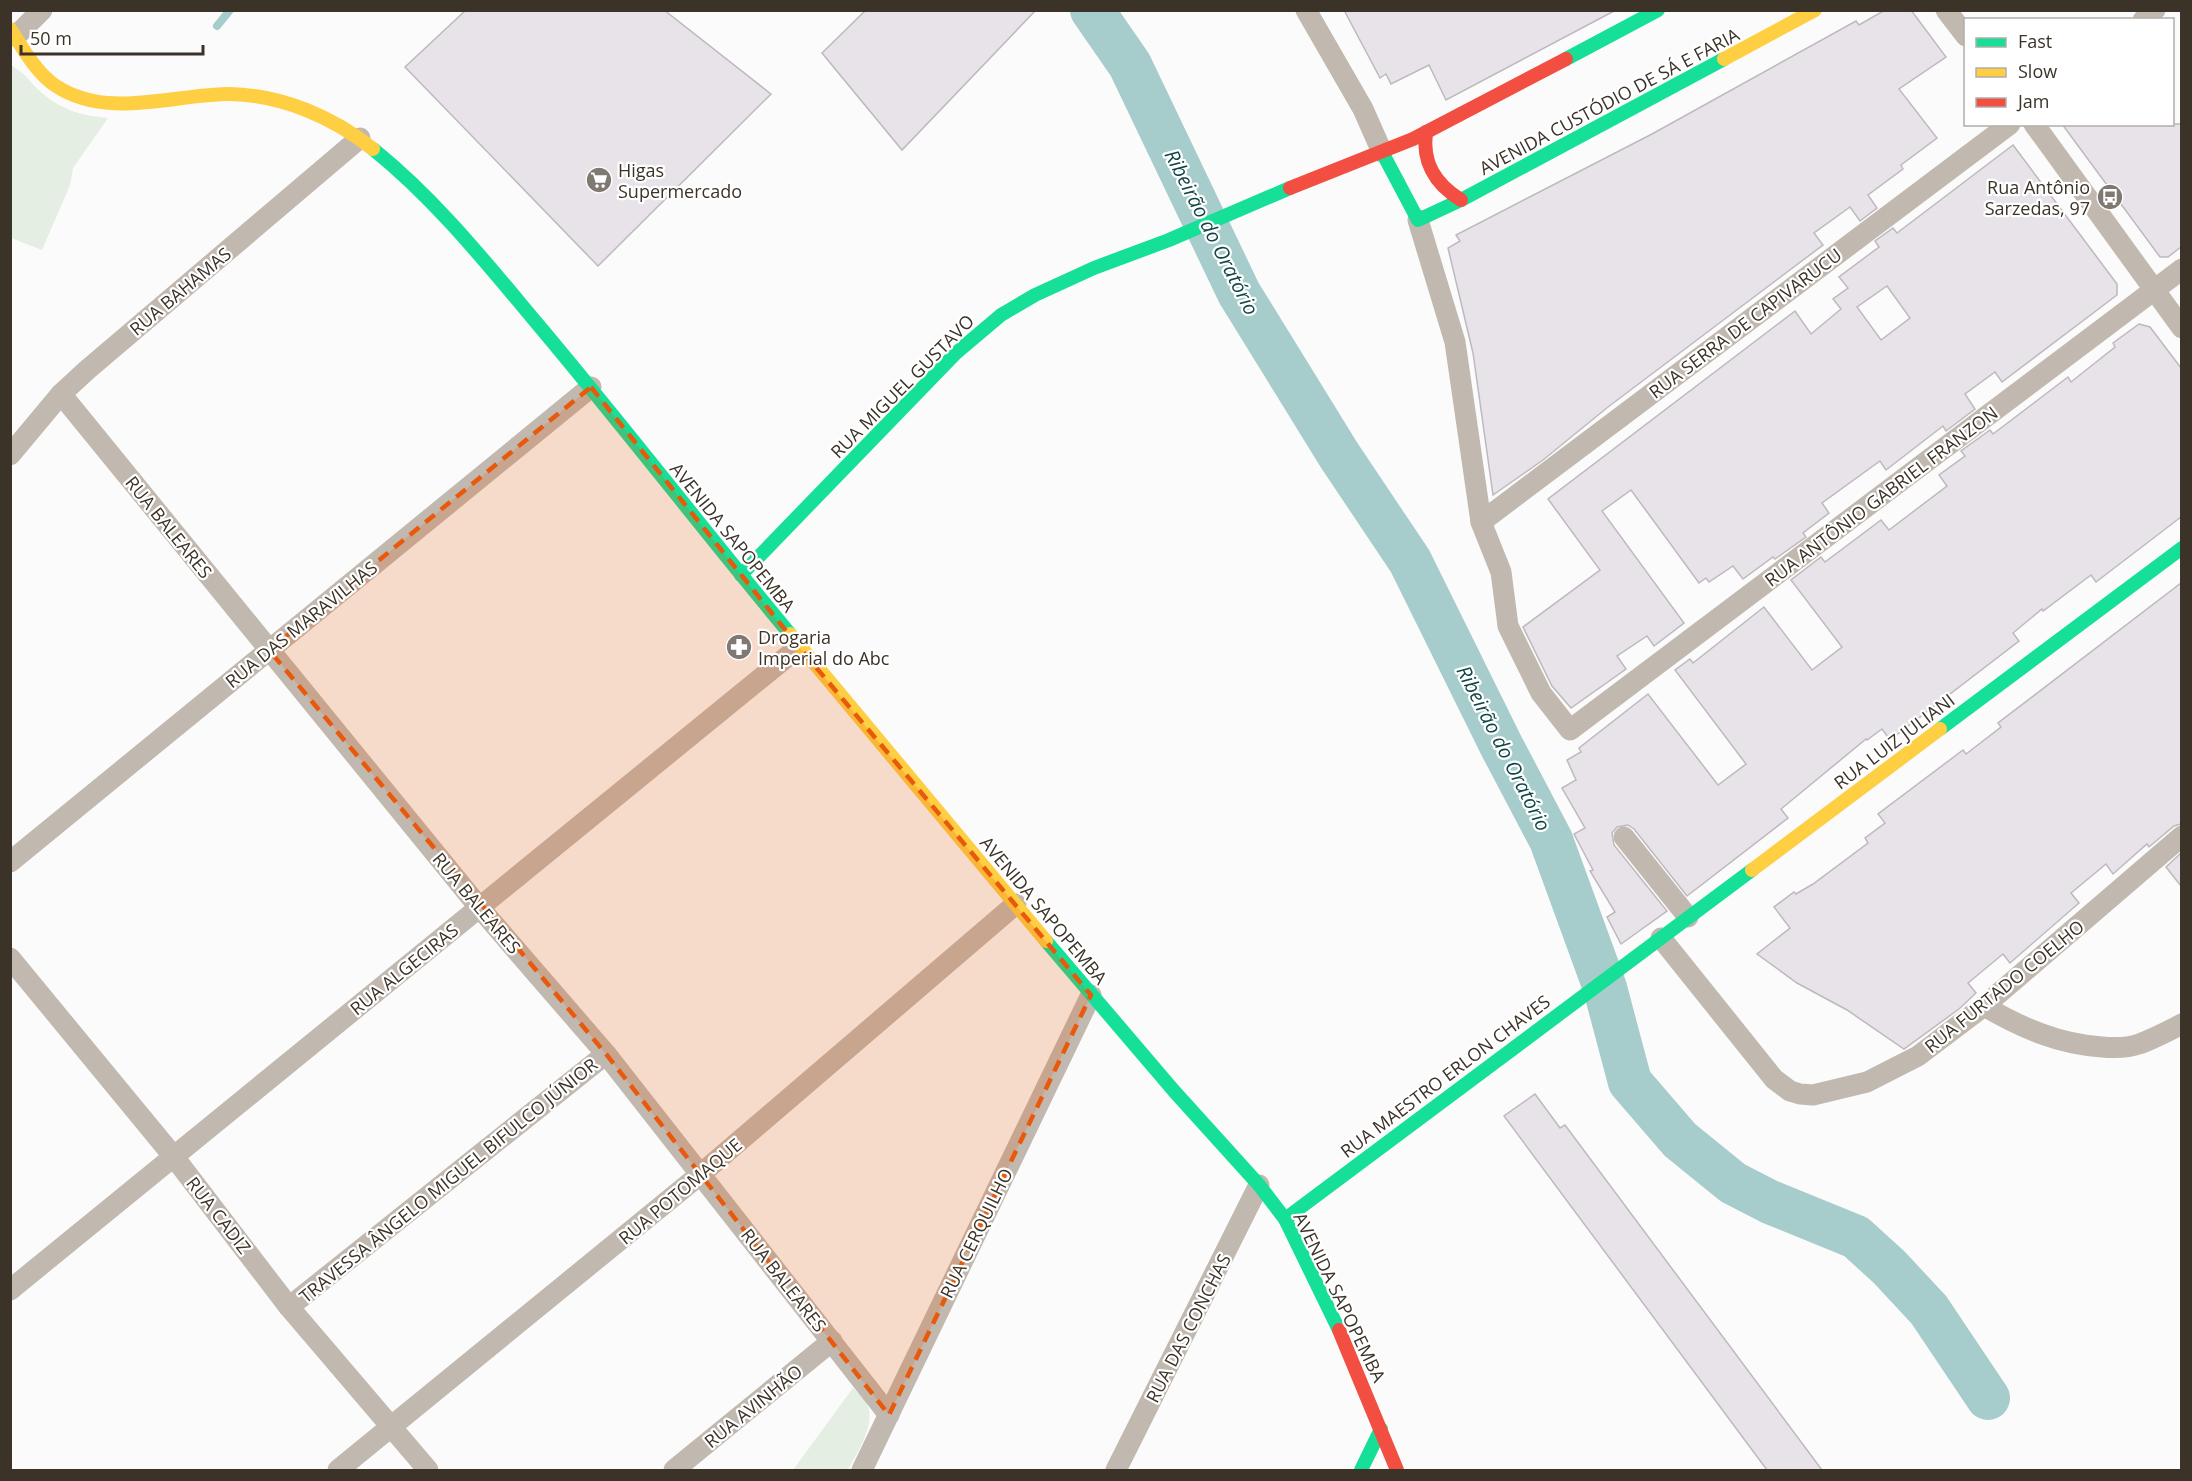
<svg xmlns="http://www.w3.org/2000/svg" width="2192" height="1481" font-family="'Open Sans',sans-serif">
<rect width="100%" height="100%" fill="#fbfbfb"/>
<!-- green -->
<g fill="#e4eee2">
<path d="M10 65C24 71 31 84 42 93 61 110 83 116 108 118L73 168 70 185 42 250 11 238Z"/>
<path d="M853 1388C857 1392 863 1397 866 1402 878 1423 857 1452 848 1470H793Z"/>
</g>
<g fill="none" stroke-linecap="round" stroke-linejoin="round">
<!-- stream -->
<path stroke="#a6cccc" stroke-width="8" d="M217 26 230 10"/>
<!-- river -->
<path stroke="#a6cccc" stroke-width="44" d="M1092 10 1130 65 1239 293 1339 455 1410 561 1501 745 1551 840 1605 988 1630 1082 1680 1140 1733 1183 1770 1202 1856 1237 1889 1267 1929 1310 1988 1398"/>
</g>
<!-- building -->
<g fill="#e8e3e9" stroke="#bdb9be" stroke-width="1.5" fill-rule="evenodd">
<path d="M466 10H664L771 94 598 266 405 67Z"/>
<path d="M866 10H1036L902 150 822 53Z"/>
<path d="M1344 10H1616L1446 100 1429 65 1391 84 1386 74 1380 78Z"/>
<path d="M1885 10H1911L1946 57 1899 89 1937 138 1901 165 1903 169 1868 195 1877 208 1860 221 1850 207 1814 233 1823 245 1608 407 1543 460 1493 495 1473 353 1448 248 1460 241 1456 235 1652 134 1856 21 1859 25Z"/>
<path d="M2062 124H2181V247L2168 257H2160Z"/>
<path d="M2013 145 2117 284V295L2002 382 1995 372 1965 394 1975 409 1946 431 1943 426 1886 470 1880 461 1822 503 1829 513 1803 533 1806 537 1775 559 1773 557 1743 579 1733 566 1709 582 1706 578 1699 583 1631 490 1602 511 1684 623 1654 646 1647 636 1617 656 1626 669 1571 708 1552 686 1523 627 1600 570 1548 499 1795 311 1811 334 1841 309 1833 299 1848 288 1839 277 1879 247 1875 241 1893 228 1897 233ZM1887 286 1910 318 1881 340 1857 307Z"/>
<path d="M2139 324 2150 327 2181 368V517L2096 582 2091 575 2043 611 2042 609 2013 633 2019 641 1890 740 1882 729 1867 740 1866 739 1781 809 1788 818 1687 896 1634 829 1628 825 1617 827 1612 833 1614 845 1667 911 1621 944 1607 917 1615 912 1590 871 1593 870 1574 834 1585 828 1562 788 1576 780 1567 760 1581 752 1579 748 1648 694 1718 785 1746 764 1675 670 1690 659 1693 663 1764 607 1812 670 1842 647 1791 580 1821 557 1825 562 1881 520 1889 530 1947 486 1939 475 1965 456 1961 451 1990 430 1993 434 2068 377 2071 382 2115 347 2113 343Z"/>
<path d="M2181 583V824L2174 826 2149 847 2147 844 2113 874 2106 864 2071 893 2079 903 2010 963 2003 954 1968 983 1976 993 1959 1009 1904 1049 1847 1010 1797 983 1757 954 1790 928 1774 907 1794 892 1796 894 1813 884 1868 843 1865 838 1885 823 1878 814 1963 750 1966 754 2001 727 1998 723Z"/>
<path d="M2181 853V886L2166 867Z"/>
<path d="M1535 1094 1560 1128 1565 1125 1822 1470H1767L1504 1116Z"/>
</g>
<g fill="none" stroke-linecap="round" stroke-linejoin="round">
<!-- street -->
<g stroke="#c1b8af" stroke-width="21">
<path d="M1306 10 1363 109 1382 152"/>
<path d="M1946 10 1966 36"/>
<path d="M2143 20 2155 10"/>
<path d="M16 36 42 10"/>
<path d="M2034 124 2182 328"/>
<path d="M1418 220 1455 342 1481 522 1501 572 1508 626 1541 693 1570 730 2182 269"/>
<path d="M61 394 479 907 606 1054 889 1415"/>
<path d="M10 455 61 394 87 370 360 138"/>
<path d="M1481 522 2010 124"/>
<path d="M1624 837 1688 917"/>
<path d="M10 862 591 387"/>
<path d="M1661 938 1774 1079 1790 1091 1800 1094 1813 1095 1867 1082 1918 1056 1984 1006 2182 836"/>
<path d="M10 958 174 1157 289 1307 428 1470"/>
<path d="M1984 1006C2022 1028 2058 1044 2102 1047 2114 1048 2128 1048 2139 1044 2153 1039 2168 1031 2182 1024"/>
<path d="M10 1290 799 647"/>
<path d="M289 1307 606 1054"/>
<path d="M338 1470 702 1173 1016 904"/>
<path d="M674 1470 832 1341"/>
<path d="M862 1470 1091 995"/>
<path d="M1116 1470 1259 1185"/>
</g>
<!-- fast -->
<g stroke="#16e098" stroke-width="14">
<path d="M1566 59 1658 10"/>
<path d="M373 149C435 199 484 260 535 321 622 424 704 531 790 634"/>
<path d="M1382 152 1418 220 1461 200 1724 59"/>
<path d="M741 575 956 353 1001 315 1035 295 1094 268 1169 240 1290 188"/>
<path d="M1940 729 2182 548"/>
<path d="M1046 941 1174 1091 1259 1185 1285 1219 1339 1330"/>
<path d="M1285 1219 1752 870"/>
<path d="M1361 1470 1381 1429"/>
</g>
<!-- slow -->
<g stroke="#ffcf43" stroke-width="14">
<path d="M10 29C23 48 36 73 56 86 108 120 173 94 230 94 282 95 333 117 373 149"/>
<path d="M1724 59 1815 10"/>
<path d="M790 634 1046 941"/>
<path d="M1752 870 1940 729"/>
</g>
<!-- jam -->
<g stroke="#f24e42" stroke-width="14">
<path d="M1426 132C1422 163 1435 184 1461 200"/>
<path d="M1290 188 1413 139 1566 59"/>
<path d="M1339 1330 1397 1470"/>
</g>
</g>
<!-- marked area -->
<path fill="#e8590c" fill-opacity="0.2" stroke="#e8590c" stroke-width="4.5" stroke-dasharray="12 8" stroke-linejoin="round" d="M591 387 799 647 1091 995 889 1415 606 1054 269 650Z"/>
<!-- icons -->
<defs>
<g id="supermarket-disc" transform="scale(1.35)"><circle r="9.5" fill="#7f7972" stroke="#fff"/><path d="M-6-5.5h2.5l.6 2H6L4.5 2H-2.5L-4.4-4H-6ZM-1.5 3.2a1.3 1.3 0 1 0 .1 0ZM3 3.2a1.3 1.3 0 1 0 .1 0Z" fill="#fff"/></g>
<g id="bus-disc" transform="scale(1.35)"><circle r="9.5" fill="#7f7972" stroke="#fff"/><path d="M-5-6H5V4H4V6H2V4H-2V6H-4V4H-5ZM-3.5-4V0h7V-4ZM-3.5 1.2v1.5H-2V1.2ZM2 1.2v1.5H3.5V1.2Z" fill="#fff"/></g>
<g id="pharmacy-disc" transform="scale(1.35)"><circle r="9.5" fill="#7f7972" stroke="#fff"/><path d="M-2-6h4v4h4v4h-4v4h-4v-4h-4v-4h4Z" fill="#fff"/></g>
</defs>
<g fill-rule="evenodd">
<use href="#supermarket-disc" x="599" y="180"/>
<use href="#bus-disc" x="2110" y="197"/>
<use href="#pharmacy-disc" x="739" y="647"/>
</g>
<g text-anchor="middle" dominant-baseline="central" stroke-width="4.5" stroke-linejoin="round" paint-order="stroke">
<!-- street labels -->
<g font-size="18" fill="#3c3328" stroke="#fff">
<text transform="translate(1609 101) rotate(-28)">AVENIDA CUSTÓDIO DE SÁ E FARIA</text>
<text transform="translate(180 291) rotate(-40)">RUA BAHAMAS</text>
<text transform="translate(1745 323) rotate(-37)">RUA SERRA DE CAPIVARUCU</text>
<text transform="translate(902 386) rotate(-45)">RUA MIGUEL GUSTAVO</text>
<text transform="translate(1881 496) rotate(-37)">RUA ANTÔNIO GABRIEL FRANZON</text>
<text transform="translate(169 527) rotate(51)">RUA BALEARES</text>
<text transform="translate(733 537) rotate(51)">AVENIDA SAPOPEMBA</text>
<text transform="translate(301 624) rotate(-39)">RUA DAS MARAVILHAS</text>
<text transform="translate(1894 741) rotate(-37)">RUA LUIZ JULIANI</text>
<text transform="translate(477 903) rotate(50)">RUA BALEARES</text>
<text transform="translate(1044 910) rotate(50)">AVENIDA SAPOPEMBA</text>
<text transform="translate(404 969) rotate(-39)">RUA ALGECIRAS</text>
<text transform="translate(2004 986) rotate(-39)">RUA FURTADO COELHO</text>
<text transform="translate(1445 1076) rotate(-37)">RUA MAESTRO ERLON CHAVES</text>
<text transform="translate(448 1180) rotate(-39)">TRAVESSA ÂNGELO MIGUEL BIFULCO JÚNIOR</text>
<text transform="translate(680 1191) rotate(-40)">RUA POTOMAQUE</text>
<text transform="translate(219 1215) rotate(52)">RUA CADIZ</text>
<text transform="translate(976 1233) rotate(-64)">RUA CERQUILHO</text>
<text transform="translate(784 1280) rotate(52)">RUA BALEARES</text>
<text transform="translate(1340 1297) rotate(64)">AVENIDA SAPOPEMBA</text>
<text transform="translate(1188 1328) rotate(-63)">RUA DAS CONCHAS</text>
<text transform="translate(753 1406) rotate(-39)">RUA AVINHÃO</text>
</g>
<!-- poi labels -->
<g font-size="18" fill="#3c3328" stroke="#fff" text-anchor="start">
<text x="618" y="170">Higas<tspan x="618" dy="21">Supermercado</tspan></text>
<text x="2090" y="187" text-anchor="end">Rua Antônio<tspan x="2090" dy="21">Sarzedas, 97</tspan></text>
<text x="758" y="637">Drogaria<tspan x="758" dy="21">Imperial do Abc</tspan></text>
</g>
<!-- water labels -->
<g font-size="20" font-style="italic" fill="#124546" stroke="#fff">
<text transform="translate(1212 232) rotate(63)">Ribeirão do Oratório</text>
<text transform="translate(1504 748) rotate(63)">Ribeirão do Oratório</text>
</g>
</g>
<!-- border -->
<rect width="2192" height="1481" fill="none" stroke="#3c3328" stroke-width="24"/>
<!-- legend -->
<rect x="1964" y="18" width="210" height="108" fill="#ffffff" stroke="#b1ada9" stroke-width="1.5"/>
<rect x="1976" y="38" width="30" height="9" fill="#16e098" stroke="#b1ada9" stroke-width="1.5"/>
<text x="2018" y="48" font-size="18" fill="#3c3328">Fast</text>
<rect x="1976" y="68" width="30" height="9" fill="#ffcf43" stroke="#b1ada9" stroke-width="1.5"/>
<text x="2018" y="78" font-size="18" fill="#3c3328">Slow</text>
<rect x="1976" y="98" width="30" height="9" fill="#f24e42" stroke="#b1ada9" stroke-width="1.5"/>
<text x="2018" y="108" font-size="18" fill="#3c3328">Jam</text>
<!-- scale -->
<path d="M21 45v9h182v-9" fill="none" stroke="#3c3328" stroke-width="3"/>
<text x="30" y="45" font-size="18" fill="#3c3328" stroke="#ffffff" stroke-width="4.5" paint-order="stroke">50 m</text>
</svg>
